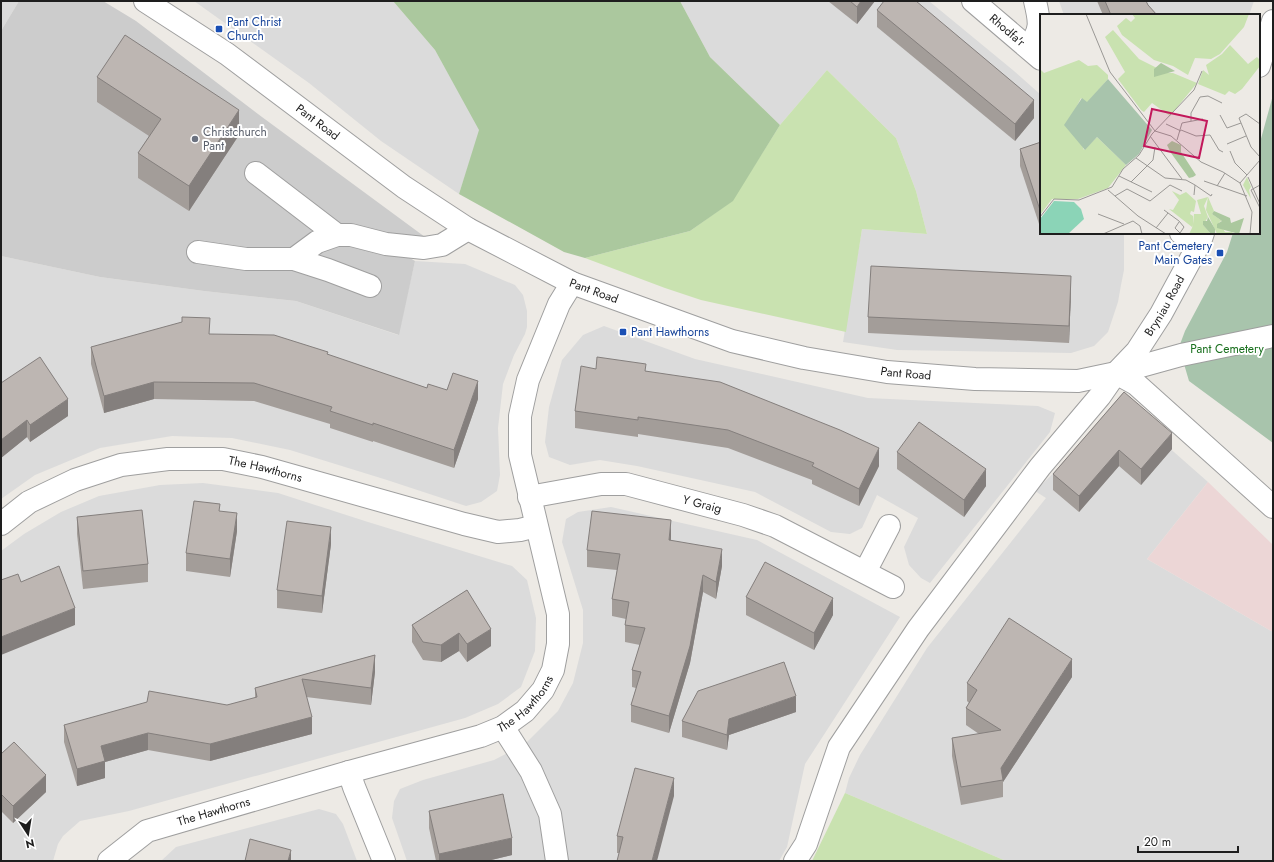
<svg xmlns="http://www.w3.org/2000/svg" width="1274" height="862" font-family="Jost,sans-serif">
<rect width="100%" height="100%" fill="#edeae5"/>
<!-- residential -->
<g fill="#dbdbdb">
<path d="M1 1H19L1 31Z"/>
<path d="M194 1H393L435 50 480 130 459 194 381 141 309 83Z"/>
<path d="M680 1H929L1014 71 1041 95V233H1124V270L1121 285 1118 302 1108 332 1094 346 1071 353 897 350 843 342 862 229 927 234 916 191 896 138 827 70 780 125 710 57Z"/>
<path d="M1059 1H1254L1249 15H1064Z"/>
<path d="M1 256 100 277 204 291 296 301 398 335 415 261 465 264 515 285 523 295 527 311V327L525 334 514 355 503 384 498 428 500 475 497 491 481 502 466 506 387 480 290 450 232 438 172 436 100 448 35 475 1 499Z"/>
<path d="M604 326 695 359 868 398 1038 406 1055 413 1050 432 930 583 921 578 909 565 904 547 918 518 877 495 862 528 850 534 831 532 755 492 637 466 600 460 570 465 549 457 545 442 549 407 562 360 583 335Z"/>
<path d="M1124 408 1208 482 1147 559 1273 632V861H1006L845 793 849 778 860 755 927 648 1046 498 1035 491 1103 425Z"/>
<path d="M203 483 278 493 368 522 512 566 527 580 536 618 535 651 521 687 498 704 465 718 129 811 80 821 63 836 58 844 53 861H1V551L24 534 61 512 99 496 160 485Z"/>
<path d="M611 507 757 540 900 617 805 764 787 847 779 861H407L392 818 394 801 400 789 423 780 494 760 525 744 558 711 573 683 583 643V610L562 542 566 519 578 512Z"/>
<path d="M319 809 336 814 343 824 357 861H161L176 847Z"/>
</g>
<!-- commercial -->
<path fill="#ecd6d6" d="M1208 482 1273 545V632L1147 559Z"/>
<!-- religious -->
<path fill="#ccc" d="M19 1H103L136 21 262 117 425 237 410 258 415 261 399 335 296 301 204 291 100 277 1 256V31Z"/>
<!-- grass -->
<g fill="#c9e2b0">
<path d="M827 70 896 138 916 191 927 234 862 229 846 332 701 300 665 288 585 258 690 231 732 201 780 125Z"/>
<path d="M845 793 1006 861H812Z"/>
</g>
<!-- forest -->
<path fill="#abc89e" d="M393 1H680L710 57 780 125 733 201 690 231 585 258 564 252 459 194 479 130 435 50Z"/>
<!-- cemetery -->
<path fill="#a8c4ac" d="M1273 95V443L1189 381 1179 347 1185 331 1227 252 1233 233H1259V146Z"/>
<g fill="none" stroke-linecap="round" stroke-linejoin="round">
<!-- minor casing -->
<g stroke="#9f9f9f" stroke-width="24">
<g id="minor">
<path id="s1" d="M145 1 227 54 404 187 468 229 572 283 732 341 804 358 887 372 975 379 1078 381 1116 373 1181 355 1273 336"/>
<path id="s2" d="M973 1 1041 59"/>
<path d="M1028 47C1042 30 1040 22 1035 1"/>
<path d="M1259 66 1273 21"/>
<path d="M256 173 337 235"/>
<path d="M1181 233 1200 242"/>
<path d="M198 252 246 259H294L328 270 370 286"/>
<path d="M294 259 317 242 337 235H351L386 244 424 248 442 245 468 229"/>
<path d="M1116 373 1136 384 1273 507"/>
<path id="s3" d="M529 497 601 484H626L743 515 775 526 893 587"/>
<path id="s4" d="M1 524 29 502 75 480 121 465 168 459H223L262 467 464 524 498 532 520 530 536 526"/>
<path d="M865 572 889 526"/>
<path d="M503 727 531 771 550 814 557 861"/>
<path d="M349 772 354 787 384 861"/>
<path id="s5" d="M109 861 147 831 349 772 481 736 503 727 525 711 543 690 553 670 558 644V614L520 455V416L528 380 559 304 572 283"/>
<path id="s6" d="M795 861 806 844 839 747 918 629 1040 467 1100 396 1116 373 1137 351 1161 314 1200 242 1203 233"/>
</g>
</g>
<!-- minor -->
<use href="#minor" stroke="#fff" stroke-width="22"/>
</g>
<!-- wall -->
<g fill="#a39d99">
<path d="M828 1H875L857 24Z"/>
<path d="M1097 1H1146L1148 5 1157 15H1103Z"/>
<path d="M877 10 1034 118 1015 141 877 27Z"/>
<path d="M97 77 239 135 189 211 138 178V153L149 136 97 102Z"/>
<path d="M1041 142 1040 227 1020 166V149Z"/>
<path d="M1071 292 1069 343 868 333V317Z"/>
<path d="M210 334 328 355 427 388 447 390 478 399 454 468 373 441V442L330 428V424L254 401 154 399 104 413 91 364V347Z"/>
<path d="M596 369 646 371 879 466 859 506 812 484V480L728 448 638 434V437L575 428V411Z"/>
<path d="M1 383 68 416 30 442 27 437 1 458Z"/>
<path d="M1124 392 1172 449 1141 485 1119 466 1079 512 1053 490V474Z"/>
<path d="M897 452 986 486 964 517 897 469Z"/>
<path d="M220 511 237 531 230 577 186 571V553Z"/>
<path d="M77 517 148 564V582L83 589 77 534Z"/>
<path d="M671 537V540L722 566 716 599 703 592 690 663 669 733 631 722V705L636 688 632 687V670L640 645 625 642V625L626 619 612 616V599L617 570 587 567V550Z"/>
<path d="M331 544 322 613 277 608V590Z"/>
<path d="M467 590 491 646 467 662 459 651 441 662 423 660 412 642V625Z"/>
<path d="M746 597 833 615 814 650 746 615Z"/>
<path d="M375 655V672L371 705 306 697 312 734 210 761 148 750 105 762V778L77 786 64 742V725L227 705 255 698V688Z"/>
<path d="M1072 677 1003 782V797L961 805 952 756V738L979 734 966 725V708L969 703 967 701V683Z"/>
<path d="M796 712 729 735 727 750 682 737V721Z"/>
<path d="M1 754 46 792 13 823 1 811Z"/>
<path d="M674 796 619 853H617V836Z"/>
<path d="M429 811 512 855 487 861H436L429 828Z"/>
</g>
<!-- shaded-wall -->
<g fill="#847f7d">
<path d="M861 1H875L857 24V7Z"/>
<path d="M1034 100V118L1015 141V124Z"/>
<path d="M239 110V135L189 211V186Z"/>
<rect x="1040" y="210" width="1" height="17"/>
<path d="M1071 276V292L1069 343V326Z"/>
<path d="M478 381V399L454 468V450Z"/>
<path d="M154 382V399L104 413V396Z"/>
<path d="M68 399V416L30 442V425Z"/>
<path d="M27 420V437L1 458V440Z"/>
<path d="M1172 433V449L1141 485V469Z"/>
<path d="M879 448V466L859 506V489Z"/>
<path d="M1119 450V466L1079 512V496Z"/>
<path d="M986 469V486L964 517V500Z"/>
<path d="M237 513V531L230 577V559Z"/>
<path d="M671 520V537L669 557V540Z"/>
<path d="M331 527V544L322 613V596Z"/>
<path d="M722 549V566L716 599V582Z"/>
<path d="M703 575V592L690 663 669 733V716Z"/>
<path d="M833 598V615L814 650V633Z"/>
<path d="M75 608V625L1 655V637Z"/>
<path d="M491 629V646L467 662V644Z"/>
<path d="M459 633V651L441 662V645Z"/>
<path d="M375 655V672L371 705V688Z"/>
<path d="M1072 659V677L1003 782 1001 768Z"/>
<path d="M796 696V712L729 735 727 750V735L729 719Z"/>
<path d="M312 717V734L210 761V744Z"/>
<path d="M148 733V750L105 762V778L77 786V769L101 746Z"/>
<path d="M46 775V792L13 823V806Z"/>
<path d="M674 778V796L657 861H652Z"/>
<path d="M512 838V855L487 861H439V854Z"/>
<path d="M291 850V861H288Z"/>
</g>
<!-- building -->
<g fill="#bdb6b2" stroke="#847f7d">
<path d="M850 1H861L857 7Z"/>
<path d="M884 1H916L1034 100 1015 124 877 10Z"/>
<path d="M1105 1H1146L1148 5 1157 15H1111Z"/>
<path d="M125 35 239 110 189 186 138 153 161 119 97 77Z"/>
<path d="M1041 142V210H1040L1020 149Z"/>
<path d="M871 266 1071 276 1069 326 868 317Z"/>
<path d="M182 317 210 318 209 334 274 335 328 352 327 354 427 388 428 384 447 390 453 373 478 381 454 450 373 423V425L330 411 332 407 254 383 154 382 104 396 91 347 182 322Z"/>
<path d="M40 357 68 399 30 425 27 420 1 440V383Z"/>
<path d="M597 357 646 364 645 371 720 382 840 430 879 448 859 489 812 466 814 463 728 430 638 417V420L575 411 581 366 596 369Z"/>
<path d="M1124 392 1172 433 1141 469 1119 450 1079 496 1053 474Z"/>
<path d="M919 422 986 469 964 500 897 452Z"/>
<path d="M194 501 220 504 219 511 237 513 230 559 186 553Z"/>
<path d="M142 510 148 564 83 571 77 517Z"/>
<path d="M592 511 671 520 669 540 722 549 716 582 703 575 690 646 669 716 631 705 641 672 632 670 645 628 625 625 629 602 612 599 620 554 587 550Z"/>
<path d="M287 521 331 527 322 596 277 590Z"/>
<path d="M765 562 833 598 814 633 746 597Z"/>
<path d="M59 566 75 608 1 637V580L18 574 21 582Z"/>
<path d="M467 590 491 629 467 644 459 633 441 645 423 642 412 625Z"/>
<path d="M1009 618 1072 659 1001 768 1003 780 961 787 952 738 1001 730 966 708 977 690 967 683Z"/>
<path d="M375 655 371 688 302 679 312 717 210 744 148 733 101 746 105 761 77 769 64 725 147 702 149 691 227 705 257 697 255 688Z"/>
<path d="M784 662 796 696 729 719 727 735 682 721 698 691Z"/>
<path d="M14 742 46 775 13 806 1 794V754Z"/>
<path d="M635 768 674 778 652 861H617L623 837 617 836Z"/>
<path d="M503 794 512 838 439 854 429 811Z"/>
<path d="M250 839 291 850 288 861H245Z"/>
</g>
<!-- markers -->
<g fill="#1a4fb4" stroke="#fff" stroke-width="1.5">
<rect x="215" y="25" width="8" height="8" rx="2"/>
<rect x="1216" y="249" width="8" height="8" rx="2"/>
<rect x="619" y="328" width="8" height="8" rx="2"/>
</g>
<circle fill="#6b7280" stroke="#fff" stroke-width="1.5" cx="195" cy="139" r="4"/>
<g text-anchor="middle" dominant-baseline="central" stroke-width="4" stroke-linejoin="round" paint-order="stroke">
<!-- transit labels -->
<g font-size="12" fill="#164399" stroke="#fff" text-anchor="start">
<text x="227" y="22">Pant Christ<tspan x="227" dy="14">Church</tspan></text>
<text x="1212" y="246" text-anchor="end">Pant Cemetery<tspan x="1212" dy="14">Main Gates</tspan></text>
<text x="631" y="332">Pant Hawthorns</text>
</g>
<!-- street labels -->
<g font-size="12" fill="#1e1e1e" stroke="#fff">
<text stroke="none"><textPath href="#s2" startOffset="45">Rhodfa'r</textPath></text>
<text stroke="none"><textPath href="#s1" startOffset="211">Pant Road</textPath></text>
<text stroke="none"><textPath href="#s1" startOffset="536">Pant Road</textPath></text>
<text stroke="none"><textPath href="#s6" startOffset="672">Bryniau Road</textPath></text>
<text stroke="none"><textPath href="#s1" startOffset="860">Pant Road</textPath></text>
<text stroke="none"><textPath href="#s4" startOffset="281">The Hawthorns</textPath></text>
<text stroke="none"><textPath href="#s3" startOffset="177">Y Graig</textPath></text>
<text stroke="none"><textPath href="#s5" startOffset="452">The Hawthorns</textPath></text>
<text stroke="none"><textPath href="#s5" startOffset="118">The Hawthorns</textPath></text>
</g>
<!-- worship labels -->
<g font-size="12" fill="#5b616d" stroke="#fff" text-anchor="start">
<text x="203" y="132">Christchurch<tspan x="203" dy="14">Pant</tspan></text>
</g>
<!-- park labels -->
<g font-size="12" fill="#186f1d" stroke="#fff">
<text x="1227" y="349">Pant Cemetery</text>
</g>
</g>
<!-- overview -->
<g transform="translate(1040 14)">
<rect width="220" height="220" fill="#edeae5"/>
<path d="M92 0H209L204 13 180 40 171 45 155 44 148 61 133 52 114 46 82 21 77 12 86 4 91 8 95 4ZM73 16 99 45 127 59H133L157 69 130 102 112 89 104 98 101 96 78 65 85 58 65 23ZM190 31 208 50 217 43 220 46V52L202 75 195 80 189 77 185 81 158 70 163 56 169 61 166 51 182 40ZM39 46 48 52 57 51 68 61V65L47 89 41 84 31 104 44 136 57 123 86 151 68 174 38 185H12L0 201V55L4 59ZM207 163 211 173 209 176 211 185 203 171ZM132 177 140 181 146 178 156 187 154 198 151 197 150 200 153 202V210L154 200H161L157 186 168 183 164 192 168 203 163 211 171 220H149L152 214 153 210 152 213 129 195 133 196 139 186ZM168 183 174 197 172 200 182 207 179 208 185 218H193L191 220H177L166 196Z" fill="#c9e2b0"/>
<path d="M121 49 135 57 114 63V55ZM132 127 141 131V138L156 161 153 163 149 164 131 139 127 131ZM174 197 190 204 191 209 204 204 199 220 177 214V210L182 207 172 200ZM168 203 175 215V220H171L163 211V207H167Z" fill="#abc89e"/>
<path d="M68 65 112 116 99 140 86 151 57 123 45 136 24 111 42 84 47 88Z" fill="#a8c4ac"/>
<path d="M14 187 34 188 41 195 44 205 28 220H0V205Z" fill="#8bd4b7"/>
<path fill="none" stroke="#9a9895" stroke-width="1" d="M46 0 70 58 115 117M180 101 187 114 201 109M151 107V99L160 83 168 82 182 89M126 110 141 117M220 110 206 100 199 104 211 133 220 143M141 116 156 122 170 121 179 136 183 138M115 117 131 122 161 148 183 158 200 169 212 198 210 220M110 122 142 165M137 126 142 109 163 105M187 130 206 122M190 137 195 149 207 161M96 144 125 164 146 166 155 171 154 181M79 162 112 178M208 163 220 190M164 167 207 182M91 168 113 146 115 133M200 169 220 146M155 171 171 182 172 180M220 171 211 176 220 194M177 172 185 159M68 176 98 202 126 220M75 182 87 175 110 187 130 171 142 177M124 196 139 207 144 213 140 219 135 214 139 208M58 200 84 210M0 203 14 185 39 186 72 173 83 155 99 141 112 120 154 76 162 57M116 214 128 199M63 220 93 207 100 212 102 220"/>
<path fill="#c2185b" fill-opacity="0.15" stroke="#c2185b" stroke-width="2" d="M112 95 167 107 159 144 104 132Z"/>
<rect width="220" height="220" fill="none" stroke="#1e1e1e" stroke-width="2"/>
</g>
<!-- border -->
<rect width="1274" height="862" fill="none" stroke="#1e1e1e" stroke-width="4"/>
<!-- north arrow -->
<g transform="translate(28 834) rotate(168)" stroke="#ffffff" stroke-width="3" paint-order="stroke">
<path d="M0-3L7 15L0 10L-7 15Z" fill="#1e1e1e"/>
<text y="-6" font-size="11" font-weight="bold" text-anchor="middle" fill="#1e1e1e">N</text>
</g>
<!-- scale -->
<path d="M1138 846v6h100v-6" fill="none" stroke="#1e1e1e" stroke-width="2"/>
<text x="1144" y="846" font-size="12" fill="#1e1e1e" stroke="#ffffff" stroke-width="3" paint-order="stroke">20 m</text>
</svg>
